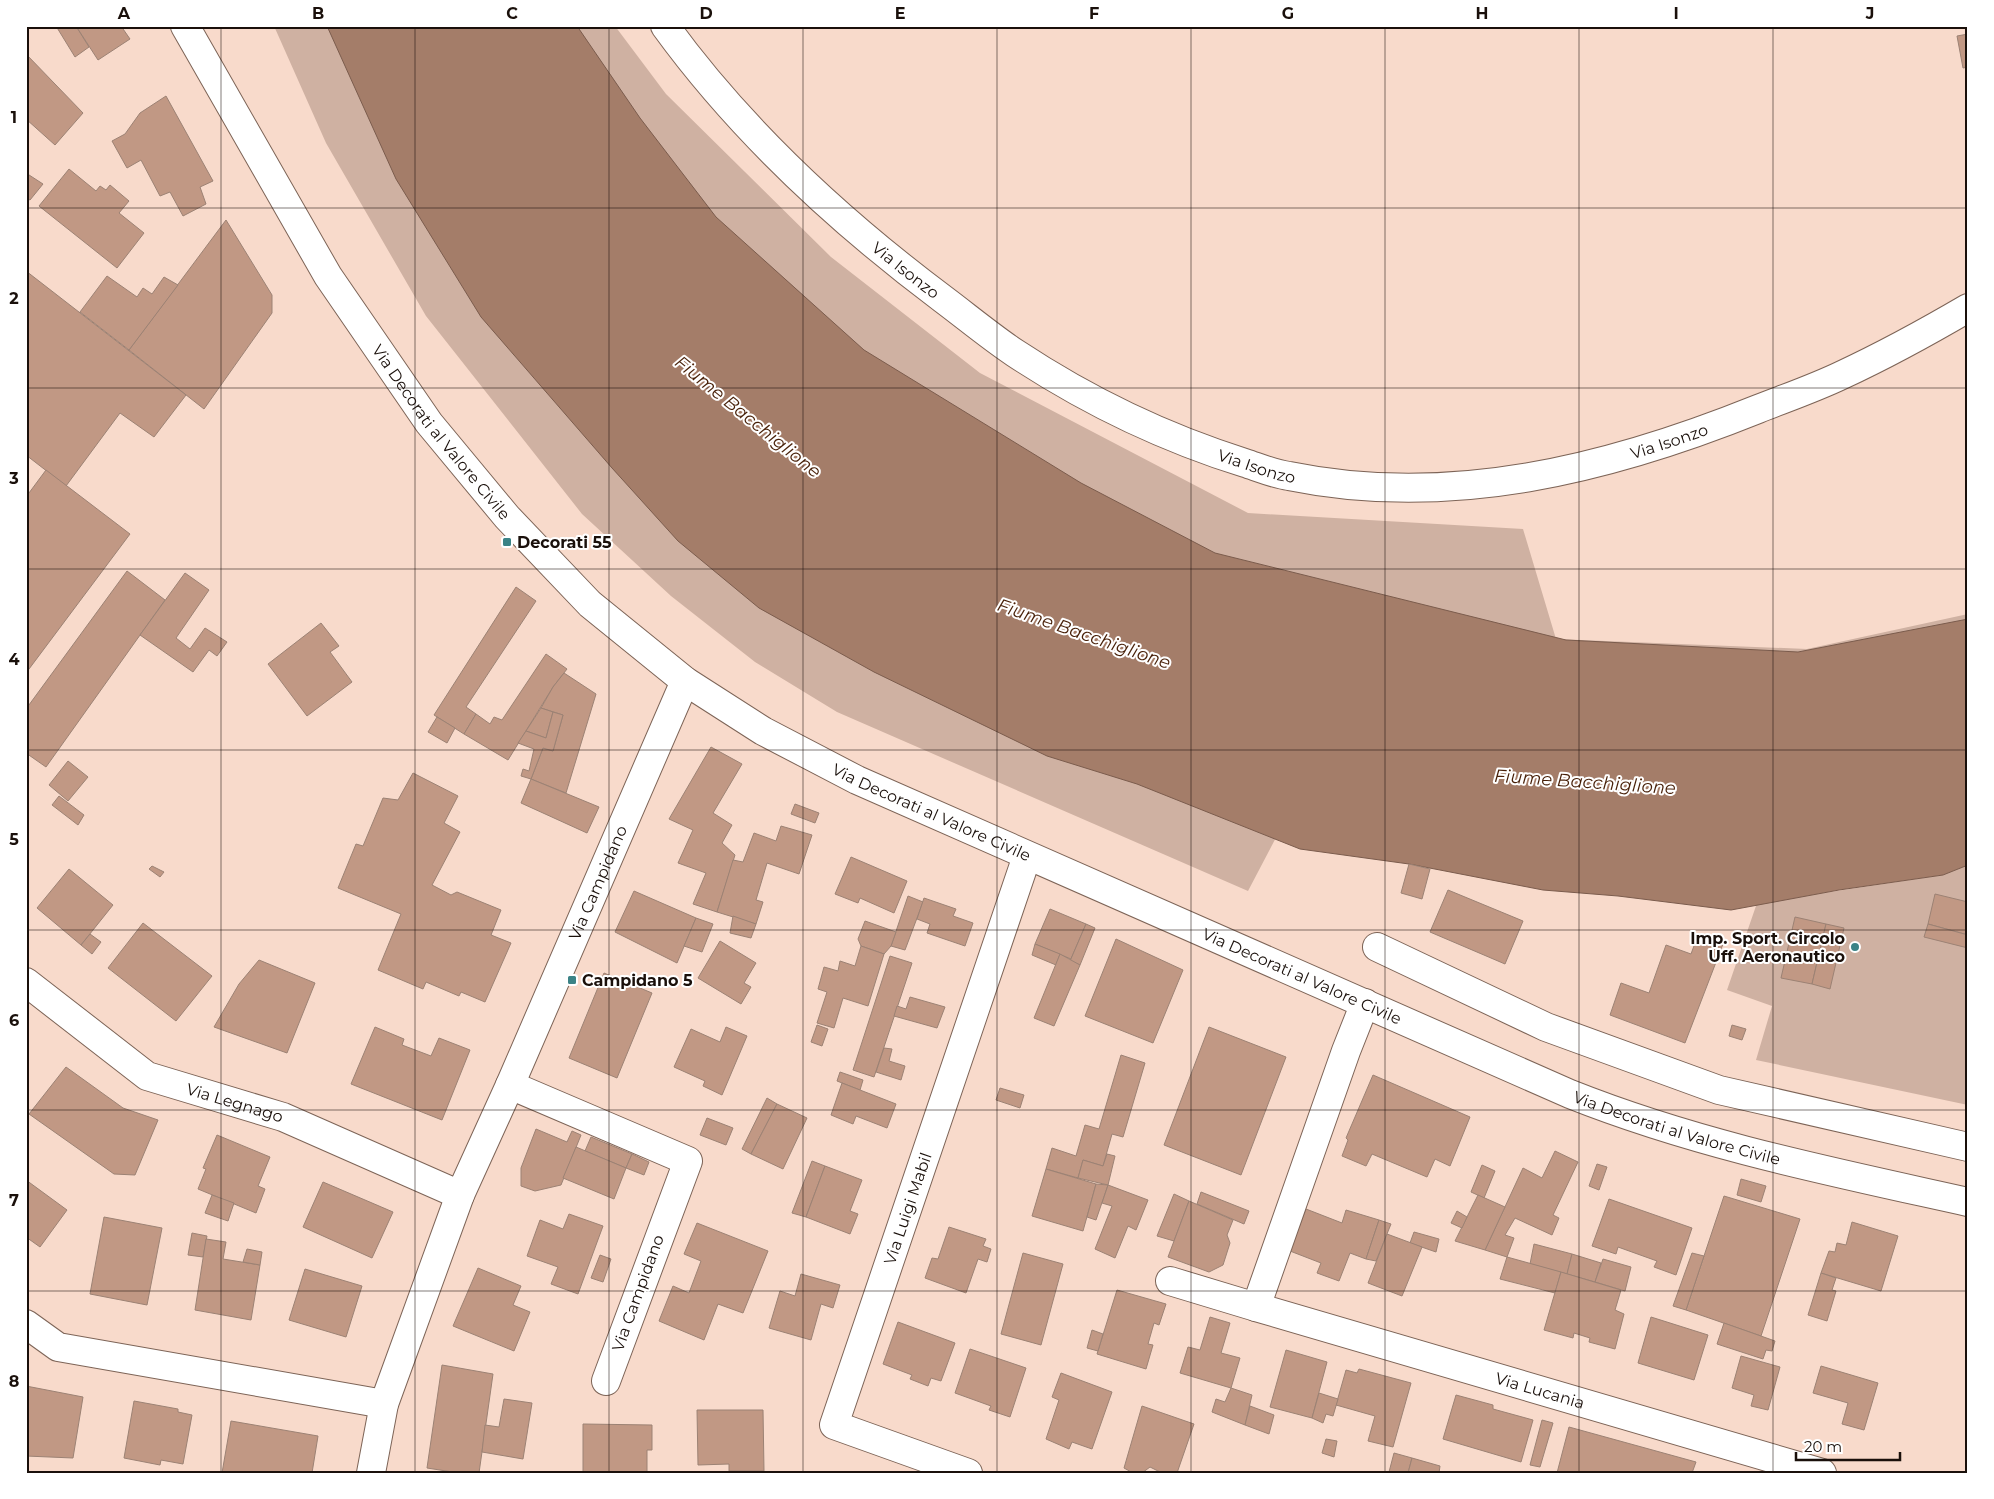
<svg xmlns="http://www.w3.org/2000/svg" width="1994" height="1499" font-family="Montserrat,sans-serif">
<rect width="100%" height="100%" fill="#f8dacb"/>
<!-- green -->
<g fill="#cfb1a2">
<path d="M274 26H615L666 94 831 257 980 373 1248 513 1523 529 1556 639 1807 649 1968 614V843L1280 830 1248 891 837 712 755 662 671 596 582 514 426 316 326 143Z"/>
<path d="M1968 865V1105L1756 1060 1772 1006 1727 990 1757 903 1943 875Z"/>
</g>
<!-- water -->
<path fill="#a47d69" stroke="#7b5c4d" d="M327 26H577L640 118 716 217 864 350 1081 483 1215 553 1566 640 1798 652 1968 619V865L1943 875 1839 890 1731 910 1618 896 1543 890 1409 864 1300 849 1137 784 1047 756 874 672 759 608 678 541 612 468 481 317 396 179Z"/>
<!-- building -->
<g fill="#c19884" stroke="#9c8274">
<path d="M56 26H76L89 47 75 57Z"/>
<path d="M76 26H121L130 39 98 60Z"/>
<path d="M1968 34V67L1963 68 1957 36Z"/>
<path d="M26 54 83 113 55 145 26 119Z"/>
<path d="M166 96 213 181 200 187 206 204 183 216 170 192 160 196 141 160 127 168 112 141 125 134 140 113Z"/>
<path d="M69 169 96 191 100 186 106 190 110 185 129 201 119 213 144 233 117 268 39 206Z"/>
<path d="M26 173 43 184 30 200 26 198Z"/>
<path d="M226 220 272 295V313L204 409 129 350Z"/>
<path d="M26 271 186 395 154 437 120 413 66 486 26 455Z"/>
<path d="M107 276 137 297 143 288 152 294 164 277 178 285 129 350 80 312Z"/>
<path d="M46 470 130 534 26 673V497Z"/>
<path d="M127 571 165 600 46 767 26 753V709Z"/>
<path d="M185 573 209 590 176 638 190 649 205 628 227 642 217 656 209 650 193 672 140 635Z"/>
<path d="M516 587 536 601 466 707 476 714 464 734 434 715Z"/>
<path d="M321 623 339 646 330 652 352 682 307 716 268 664Z"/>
<path d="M546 654 567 669 553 687 508 760 464 734 476 714 490 724 494 717 502 720Z"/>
<path d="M564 673 596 694 566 793 531 779 543 748 553 751 563 715 541 708 553 687Z"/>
<path d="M541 708 553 712 546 738 526 731Z"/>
<path d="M553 712 563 715 553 751 543 748 531 779 521 776 523 769 529 771 534 749 518 743 526 731 546 738Z"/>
<path d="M437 717 455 728 447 743 428 732Z"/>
<path d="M711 747 742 764 713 813 732 825 722 843 735 855 717 912 693 904 706 873 678 863 693 830 669 819Z"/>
<path d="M68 761 88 777 68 801 49 785Z"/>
<path d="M413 773 458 796 444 823 460 832 432 885 451 895 457 892 501 910 491 935 511 943 485 1002 461 992 459 996 426 982 423 989 378 970 401 914 338 888 356 844 363 846 383 798 398 800Z"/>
<path d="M531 779 599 807 587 833 521 803Z"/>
<path d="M59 796 84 815 78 825 52 805Z"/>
<path d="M795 804 819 813 815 823 791 814Z"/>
<path d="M781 826 812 835 799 874 767 863 756 900 763 902 756 924 717 912 733 860 743 862 754 833 776 841Z"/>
<path d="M851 857 907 881 894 913 860 898 858 903 835 894Z"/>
<path d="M1409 864 1430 869 1422 899 1401 893Z"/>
<path d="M152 866 164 872 160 877 149 869Z"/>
<path d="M69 869 113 905 81 945 37 908Z"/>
<path d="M1448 890 1523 921 1505 964 1430 932Z"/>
<path d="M634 891 696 918 677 963 615 932Z"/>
<path d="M1935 894 1968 902V935L1928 924Z"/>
<path d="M908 896 923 902 905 950 891 946Z"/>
<path d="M924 898 956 909 953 916 973 923 965 946 927 933 930 924 917 919Z"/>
<path d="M1050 909 1086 924 1071 959 1035 944Z"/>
<path d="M733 916 756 924 751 938 730 933Z"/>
<path d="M1795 917 1826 924 1812 984 1781 978Z"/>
<path d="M696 918 713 924 702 952 684 946Z"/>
<path d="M865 921 896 932 891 946 884 954 861 946 858 939Z"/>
<path d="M143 923 212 976 176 1021 108 968Z"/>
<path d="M1086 924 1095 928 1080 965 1070 961Z"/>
<path d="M1826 924 1844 928 1830 989 1812 984Z"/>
<path d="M1928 924 1968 935V948L1924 937Z"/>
<path d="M90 934 101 942 92 954 81 945Z"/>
<path d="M1698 935 1723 944 1685 1043 1610 1015 1621 983 1649 993 1666 945 1691 954Z"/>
<path d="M1116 939 1183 970 1153 1043 1085 1016Z"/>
<path d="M720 941 756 963 744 983 751 987 741 1004 698 978Z"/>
<path d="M1035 944 1060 954 1056 965 1032 955Z"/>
<path d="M861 946 884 954 868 1006 843 998 834 1028 817 1023 827 992 818 989 824 967 838 971 840 961 855 966Z"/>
<path d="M1060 954 1080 965 1054 1026 1034 1018Z"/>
<path d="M890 956 912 963 874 1077 853 1070Z"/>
<path d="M259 960 315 983 287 1053 214 1027 239 984Z"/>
<path d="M604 973 652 993 617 1078 569 1058Z"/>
<path d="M910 997 945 1007 937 1028 894 1016 897 1006 906 1009Z"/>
<path d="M817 1025 828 1029 822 1046 811 1042Z"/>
<path d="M1732 1025 1746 1029 1742 1040 1729 1036Z"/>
<path d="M375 1027 404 1039 402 1045 431 1056 439 1038 470 1050 442 1120 351 1084Z"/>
<path d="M726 1027 747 1036 722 1095 703 1086 705 1081 674 1067 691 1029 720 1042Z"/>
<path d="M1209 1027 1286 1057 1241 1175 1164 1145Z"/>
<path d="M884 1048 892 1049 889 1061 905 1066 901 1080 876 1072Z"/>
<path d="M1121 1055 1145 1063 1123 1137 1112 1134 1103 1166 1083 1160 1078 1178 1046 1169 1052 1148 1076 1156 1085 1125 1099 1129Z"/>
<path d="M66 1067 123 1108 158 1120 135 1175 114 1174 29 1114Z"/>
<path d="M840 1072 863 1080 860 1090 837 1081Z"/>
<path d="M1373 1075 1470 1117 1450 1166 1435 1159 1427 1177 1372 1154 1366 1166 1342 1156 1348 1140 1346 1138Z"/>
<path d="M842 1083 896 1104 887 1128 856 1116 853 1124 831 1115Z"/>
<path d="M1000 1088 1024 1095 1020 1108 996 1100Z"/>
<path d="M767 1098 777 1104 751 1154 742 1149Z"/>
<path d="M777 1104 807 1118 783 1169 751 1154Z"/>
<path d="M707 1118 733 1128 726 1145 700 1135Z"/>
<path d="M536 1129 567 1142 572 1131 581 1135 561 1185 535 1191 521 1186V1168Z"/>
<path d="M217 1135 270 1157 258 1186 265 1189 256 1213 198 1189 206 1169 203 1168Z"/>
<path d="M591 1137 632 1154 626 1168 585 1151Z"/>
<path d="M576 1147 626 1168 614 1199 563 1178Z"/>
<path d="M1555 1151 1578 1162 1553 1215 1559 1218 1552 1235 1515 1218 1505 1235 1514 1238 1507 1257 1485 1250 1523 1168 1542 1178Z"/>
<path d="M632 1154 649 1162 644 1175 626 1168Z"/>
<path d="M1107 1154 1115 1156 1108 1185 1078 1178 1083 1160 1103 1166Z"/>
<path d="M812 1161 825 1166 806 1217 792 1213Z"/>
<path d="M1597 1164 1607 1167 1599 1190 1589 1186Z"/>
<path d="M1482 1165 1495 1171 1484 1198 1471 1192Z"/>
<path d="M825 1166 862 1180 850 1211 858 1214 850 1234 806 1217Z"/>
<path d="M1046 1169 1096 1184 1083 1231 1032 1216Z"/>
<path d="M1741 1179 1766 1186 1761 1202 1737 1195Z"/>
<path d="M26 1180 67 1210 40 1247 26 1237Z"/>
<path d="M323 1182 393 1212 372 1258 303 1227Z"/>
<path d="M1096 1184 1108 1185 1096 1220 1087 1217Z"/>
<path d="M1108 1185 1148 1200 1136 1230 1128 1226 1115 1258 1095 1249 1112 1206 1102 1203Z"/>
<path d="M1201 1192 1249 1211 1244 1224 1197 1204Z"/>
<path d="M1174 1194 1189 1201 1174 1241 1157 1236Z"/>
<path d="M212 1195 234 1203 228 1221 205 1213Z"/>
<path d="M1478 1195 1505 1207 1485 1250 1455 1241Z"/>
<path d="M1724 1196 1800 1219 1761 1336 1686 1310Z"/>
<path d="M1609 1199 1692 1228 1676 1275 1654 1267 1657 1261 1618 1247 1616 1254 1592 1246Z"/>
<path d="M1189 1201 1233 1220 1227 1235 1230 1243 1223 1265 1209 1272 1168 1257Z"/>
<path d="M1306 1209 1342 1223 1346 1210 1379 1220 1366 1259 1350 1253 1339 1281 1317 1273 1321 1263 1290 1251Z"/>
<path d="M1457 1211 1467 1217 1462 1228 1451 1223Z"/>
<path d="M569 1214 603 1226 578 1294 551 1284 558 1267 527 1256 540 1220 563 1229Z"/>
<path d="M104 1217 162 1228 147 1305 90 1294Z"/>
<path d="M1379 1220 1391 1224 1376 1261 1366 1259Z"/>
<path d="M1852 1222 1898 1236 1881 1291 1821 1273 1829 1251 1835 1252 1837 1243 1846 1245Z"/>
<path d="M697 1223 768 1251 743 1313 718 1304 704 1340 659 1321 673 1286 689 1293 701 1261 684 1254Z"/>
<path d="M949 1227 986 1239 983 1246 991 1249 987 1262 978 1259 966 1293 925 1278 932 1258 938 1259Z"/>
<path d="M1414 1232 1439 1239 1436 1252 1410 1243Z"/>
<path d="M192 1233 207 1236 203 1257 188 1255Z"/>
<path d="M1387 1234 1422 1247 1402 1296 1368 1283Z"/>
<path d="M206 1239 226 1242 223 1259 260 1265 251 1320 195 1310Z"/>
<path d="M1534 1244 1572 1254 1567 1274 1530 1264Z"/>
<path d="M247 1249 262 1252 260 1265 243 1262Z"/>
<path d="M1023 1253 1063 1264 1041 1345 1001 1334Z"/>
<path d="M1692 1253 1704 1256 1686 1310 1673 1306Z"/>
<path d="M1572 1254 1601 1263 1595 1282 1567 1274Z"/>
<path d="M600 1255 611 1259 603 1282 591 1278Z"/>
<path d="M1507 1257 1561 1272 1555 1293 1500 1279Z"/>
<path d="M1603 1259 1631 1267 1625 1291 1595 1282Z"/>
<path d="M478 1268 521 1286 513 1305 530 1312 514 1351 453 1326Z"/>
<path d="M305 1269 362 1286 346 1337 289 1320Z"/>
<path d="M1561 1272 1621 1290 1615 1310 1624 1314 1615 1349 1589 1342 1590 1338 1574 1333 1573 1338 1544 1330Z"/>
<path d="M1821 1273 1836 1278 1832 1290 1836 1291 1827 1321 1808 1315Z"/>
<path d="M801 1274 840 1285 833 1308 821 1304 811 1340 769 1328 780 1291 795 1296Z"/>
<path d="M1117 1290 1166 1304 1159 1325 1154 1323 1148 1344 1153 1345 1146 1369 1097 1354Z"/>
<path d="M1210 1317 1230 1323 1221 1353 1240 1358 1231 1388 1180 1373 1188 1347 1200 1350Z"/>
<path d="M1651 1317 1708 1335 1694 1380 1638 1363Z"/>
<path d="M898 1322 955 1343 941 1381 931 1378 928 1386 910 1379 912 1375 883 1364Z"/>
<path d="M1724 1323 1775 1341 1772 1351 1766 1350 1763 1359 1717 1344Z"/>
<path d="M1092 1330 1103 1334 1098 1351 1087 1348Z"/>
<path d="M970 1349 1026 1368 1010 1417 989 1410 991 1406 955 1393Z"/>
<path d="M1286 1350 1327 1362 1312 1418 1270 1407Z"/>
<path d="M1741 1356 1780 1367 1768 1410 1751 1406 1754 1395 1732 1388Z"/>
<path d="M442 1365 493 1374 479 1473H459L427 1468Z"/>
<path d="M1821 1366 1878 1383 1864 1430 1842 1424 1848 1403 1813 1393Z"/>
<path d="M1359 1369 1411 1383 1393 1447 1368 1441 1375 1416 1336 1405 1346 1370 1357 1373Z"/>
<path d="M1061 1373 1112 1392 1092 1449 1072 1442 1069 1449 1046 1439 1059 1400 1052 1397Z"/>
<path d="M26 1386 83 1397 73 1458 26 1456Z"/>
<path d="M1231 1388 1252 1395 1245 1425 1212 1412 1216 1399 1225 1402Z"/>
<path d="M1319 1393 1338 1399 1333 1416 1326 1414 1323 1423 1312 1418Z"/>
<path d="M1456 1395 1493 1405V1409L1533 1420 1521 1462 1443 1439Z"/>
<path d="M504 1399 532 1403 523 1459 482 1452 485 1425 499 1427Z"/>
<path d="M134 1401 178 1409V1412L192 1415 183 1464 161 1460 160 1465 124 1458Z"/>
<path d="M1142 1406 1194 1424 1177 1473H1162L1150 1467 1142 1473H1133L1124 1468Z"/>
<path d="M1250 1406 1274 1415 1269 1434 1245 1425Z"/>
<path d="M697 1410H763L764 1471H729V1464L698 1465Z"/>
<path d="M1542 1420 1553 1423 1540 1467 1530 1465Z"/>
<path d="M231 1421 318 1436 312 1473H222Z"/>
<path d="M583 1424 652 1425V1450H647V1473H583Z"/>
<path d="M1569 1427 1696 1462 1692 1473H1557Z"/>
<path d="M1326 1439 1337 1441 1334 1457 1322 1453Z"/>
<path d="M1394 1453 1412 1458 1408 1473 1389 1472Z"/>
<path d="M1412 1458 1440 1466 1439 1473H1408Z"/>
</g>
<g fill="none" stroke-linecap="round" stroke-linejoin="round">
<!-- minor casing -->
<g stroke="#7d6457" stroke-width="30">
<g id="minor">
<path id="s1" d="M185 26 328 276 429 423 507 517 590 604 685 681 763 731 857 780 1570 1094C1698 1145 1833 1172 1968 1202"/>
<path id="s2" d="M665 26C742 132 839 221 943 299 967 317 991 337 1015 353 1086 400 1165 438 1245 463 1260 468 1274 474 1289 476 1450 509 1609 469 1758 409 1786 398 1815 388 1842 375 1885 355 1927 332 1968 308"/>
<path d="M1377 947 1546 1027 1719 1090 1968 1147"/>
<path id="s3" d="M26 982 147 1076 283 1117 460 1195"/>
<path id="s4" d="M1365 1003 1346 1051 1256 1307 1822 1473"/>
<path d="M510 1085 688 1161 606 1381"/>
<path d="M1170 1281 1256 1307"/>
<path d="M26 1324 58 1347 384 1404"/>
<path id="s5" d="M371 1473 384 1404 460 1195 510 1085 685 681"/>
<path id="s6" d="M968 1473 834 1425 1027 856"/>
</g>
</g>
<!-- minor -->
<use href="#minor" stroke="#fff" stroke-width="28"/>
</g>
<!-- grid -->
<path fill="none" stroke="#1a100b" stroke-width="1" stroke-opacity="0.55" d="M221 26V1473M415 26V1473M609 26V1473M803 26V1473M997 26V1473M1191 26V1473M1385 26V1473M1579 26V1473M1773 26V1473M26 208H1968M26 388H1968M26 569H1968M26 750H1968M26 930H1968M26 1110H1968M26 1291H1968"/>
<!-- markers -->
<g fill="#3b8386" stroke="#fff" stroke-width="2">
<rect x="502" y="537" width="10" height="10" rx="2.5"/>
<circle cx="1855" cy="947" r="5"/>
<rect x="567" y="975" width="10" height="10" rx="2.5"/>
</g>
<g text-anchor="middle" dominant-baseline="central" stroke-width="4" stroke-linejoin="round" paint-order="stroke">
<!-- street labels -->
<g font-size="16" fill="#1a100b" stroke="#fff">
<text stroke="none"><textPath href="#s2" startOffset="344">Via Isonzo</textPath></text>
<text stroke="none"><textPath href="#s1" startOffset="481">Via Decorati al Valore Civile</textPath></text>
<text stroke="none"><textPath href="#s2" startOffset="1169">Via Isonzo</textPath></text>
<text stroke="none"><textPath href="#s2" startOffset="749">Via Isonzo</textPath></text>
<text stroke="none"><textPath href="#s1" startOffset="1111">Via Decorati al Valore Civile</textPath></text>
<text stroke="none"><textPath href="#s5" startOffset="634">Via Campidano</textPath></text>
<text stroke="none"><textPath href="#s1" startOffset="1516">Via Decorati al Valore Civile</textPath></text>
<text stroke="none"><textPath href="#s3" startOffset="245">Via Legnago</textPath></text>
<text stroke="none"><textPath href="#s1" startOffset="1921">Via Decorati al Valore Civile</textPath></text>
<text stroke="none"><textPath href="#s6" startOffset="371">Via Luigi Mabil</textPath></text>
<text transform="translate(638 1293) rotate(-70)">Via Campidano</text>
<text stroke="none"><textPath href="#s4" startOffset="619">Via Lucania</textPath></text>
</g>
<!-- poi labels -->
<g font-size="16" font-weight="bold" fill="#1a100b" stroke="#fff" text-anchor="start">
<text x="517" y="542">Decorati 55</text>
<text x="1845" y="938" text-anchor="end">Imp. Sport. Circolo<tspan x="1845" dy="18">Uff. Aeronautico</tspan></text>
<text x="582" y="980">Campidano 5</text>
</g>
<!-- water labels -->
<g font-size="18" font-style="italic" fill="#471f07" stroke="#fff">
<text transform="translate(748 417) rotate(39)">Fiume Bacchiglione</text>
<text transform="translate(1084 634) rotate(19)">Fiume Bacchiglione</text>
<text transform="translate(1585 782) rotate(4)">Fiume Bacchiglione</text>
</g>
</g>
<!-- border -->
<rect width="1994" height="1499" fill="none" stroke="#ffffff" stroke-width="55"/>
<!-- scale -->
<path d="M1796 1452v8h104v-8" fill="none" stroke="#1a100b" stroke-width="2.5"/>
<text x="1804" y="1452" font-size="15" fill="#1a100b" stroke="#ffffff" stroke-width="4" paint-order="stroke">20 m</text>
<rect x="28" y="28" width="1938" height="1444" fill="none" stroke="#1a100b" stroke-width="2"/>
<g font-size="16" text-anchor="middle" font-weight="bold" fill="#1a100b">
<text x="124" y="19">A</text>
<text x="318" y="19">B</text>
<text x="512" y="19">C</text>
<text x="706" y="19">D</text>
<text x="900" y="19">E</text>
<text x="1094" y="19">F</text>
<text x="1288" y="19">G</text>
<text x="1482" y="19">H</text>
<text x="1676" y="19">I</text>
<text x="1870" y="19">J</text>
<text x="14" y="123">1</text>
<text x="14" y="304">2</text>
<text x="14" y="484">3</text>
<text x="14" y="665">4</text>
<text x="14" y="845">5</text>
<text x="14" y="1026">6</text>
<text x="14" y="1206">7</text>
<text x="14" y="1387">8</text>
</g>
</svg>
